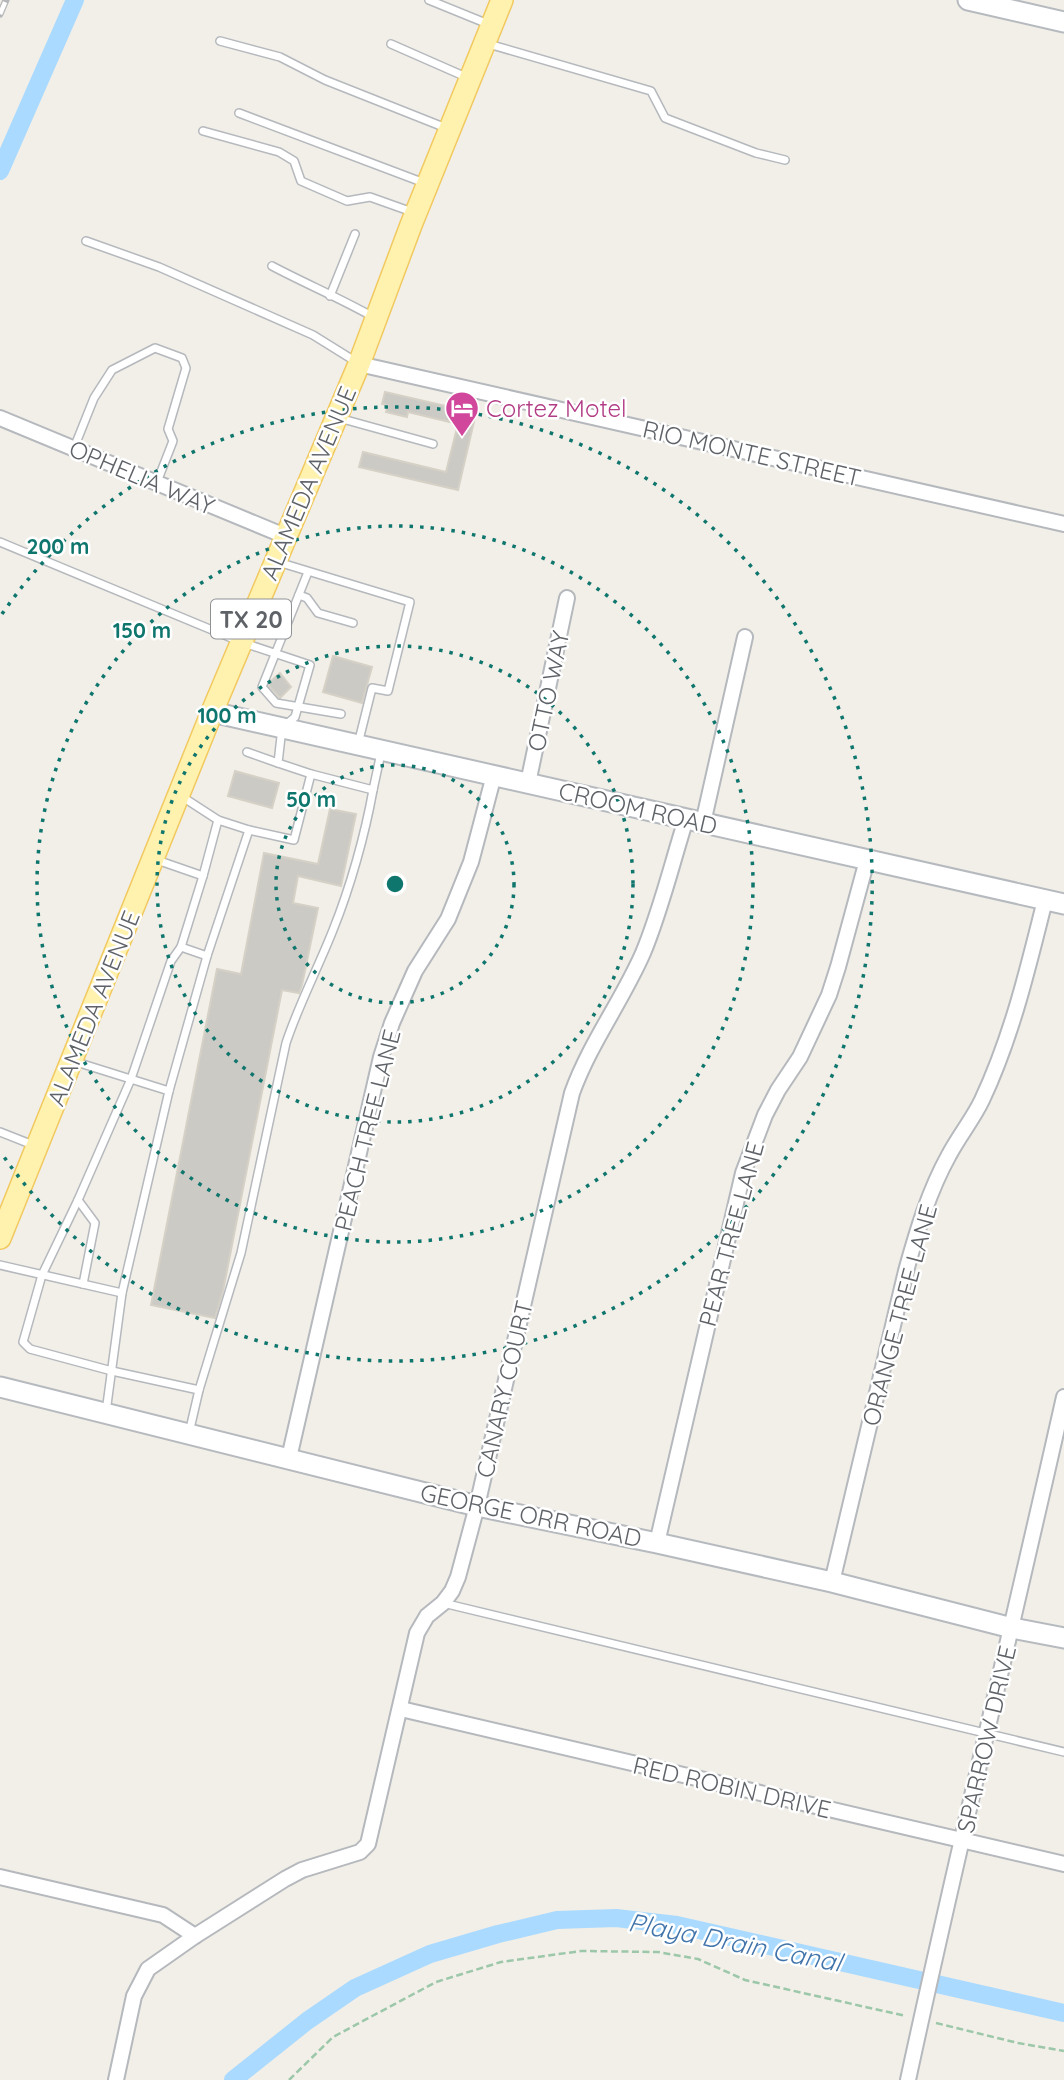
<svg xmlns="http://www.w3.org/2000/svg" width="1064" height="2080" font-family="Quicksand,sans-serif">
<rect width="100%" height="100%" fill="#f1efe8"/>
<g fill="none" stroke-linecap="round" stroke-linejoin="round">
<!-- canal -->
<g stroke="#aadaff" stroke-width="18">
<path d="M0 171 75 0"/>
<path d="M233 2080 307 2021 355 1988 430 1954 498 1934 557 1920 616 1918 677 1925 1064 2013"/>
</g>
</g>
<!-- building -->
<g fill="#cccac5" stroke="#d6d1c6" stroke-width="2">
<path d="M385 392 476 413 458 490 359 467 363 452 446 472 458 424 408 412 407 417 386 412 388 405 382 404Z"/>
<path d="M333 656 372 667 362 703 323 692Z"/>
<path d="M280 673 291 687 280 698 269 686 271 681Z"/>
<path d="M235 771 279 783 272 808 228 796Z"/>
<path d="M330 809 356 814 341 886 298 876 293 903 318 908 302 985 299 993 282 990 223 1291 215 1318 151 1305 217 969 241 974 264 853 318 864Z"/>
</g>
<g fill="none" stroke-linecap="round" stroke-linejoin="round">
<!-- lane casing -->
<g stroke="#b5b8bc" stroke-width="10">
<g id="lane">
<path d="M429 0 488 24"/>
<path d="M220 41 280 57 325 80 446 128"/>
<path d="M485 43 651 91 665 118 756 153 785 160"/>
<path d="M391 44 466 77"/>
<path d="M239 113 427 184"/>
<path d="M203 131 279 152 294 161 301 181 347 201 370 197 415 213"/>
<path d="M86 241 159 267 313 335 358 363"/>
<path d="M272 266C306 284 342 299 375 318"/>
<path d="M330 296 355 234"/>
<path d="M339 418 433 444"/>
<path d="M74 448 94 398 112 370 155 348 182 358 186 368 168 429 173 441 157 482"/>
<path d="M0 542 241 642 310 665 295 717 282 728 278 763 311 774"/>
<path d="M278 562 410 602 388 691 372 688 358 744"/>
<path d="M308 572 262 687 276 703 341 714"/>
<path d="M299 595 307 598 318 613 353 623"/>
<path d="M247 752 278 763"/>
<path d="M181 796 218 820 249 830"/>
<path d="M154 859 203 876"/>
<path d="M181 947 207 956"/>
<path d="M169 1091 207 956 249 830 294 840 311 774 373 790 381 753"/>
<path d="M0 1132 33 1145"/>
<path d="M78 1200 95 1223 83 1284"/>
<path d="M0 1265 122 1293 169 1091 73 1061"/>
<path d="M199 1390 241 1253 286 1043C299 1004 318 968 333 930 350 888 365 835 373 790"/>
<path d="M106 1412 122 1293"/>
<path d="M189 1433 199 1390 112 1371 30 1349 23 1342 42 1275 78 1200 131 1079 171 961 181 947 203 876 218 820"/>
<path d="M443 1603 1064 1752"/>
</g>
</g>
<!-- street casing -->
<g stroke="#b5b8bc" stroke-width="18">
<g id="street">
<path d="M359 364 1064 524"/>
<path d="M0 418 285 536"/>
<path d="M528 783 567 598"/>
<path d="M703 823 745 637"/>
<path d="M289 1458 381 1057 392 1023 415 971 448 919 471 862 494 775"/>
<path d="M657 1543 743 1173 765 1115 778 1090 800 1057 829 995 838 967 867 860"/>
<path d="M832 1582 906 1271C917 1231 929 1191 949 1155 959 1136 973 1119 982 1100 1012 1036 1028 968 1045 900"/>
<path d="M401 1709 1064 1864"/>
<path d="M0 1877 163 1915 195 1936"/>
<path d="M116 2080 134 1996 148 1969 195 1936 285 1879 302 1870 360 1852 368 1844 417 1633 427 1616 443 1603 452 1591 458 1577 477 1506 572 1093C590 1043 622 1001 643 953 661 910 672 863 686 819"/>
<path d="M908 2080C957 1852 1013 1625 1064 1397"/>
</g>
</g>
<!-- secondary casing -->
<g stroke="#b6babf" stroke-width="23">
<g id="secondary">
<path d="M968 0 1064 22"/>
<path d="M212 712 1064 904"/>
<path d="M0 1387 477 1506 657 1543 832 1582 1012 1628 1064 1638"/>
</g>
</g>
<!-- primary casing -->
<g stroke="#f2c960" stroke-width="24">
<path id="primary" d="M0 1238 212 712 359 364 411 225 502 0"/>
</g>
<!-- path -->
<g stroke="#9cc7a9" stroke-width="2.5" stroke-dasharray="7 3.5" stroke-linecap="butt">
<path d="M936 2023 1018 2043 1064 2051"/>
<path d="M289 2080 333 2037 436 1982 501 1962 581 1951 658 1952 698 1959 745 1980 906 2016"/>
</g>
<!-- lane -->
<use href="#lane" stroke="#fff" stroke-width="7"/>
<!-- street -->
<use href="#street" stroke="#fff" stroke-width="14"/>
<!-- secondary -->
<use href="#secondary" stroke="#fff" stroke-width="19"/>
<!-- primary -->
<use href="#primary" stroke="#fff2af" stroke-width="21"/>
<!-- rail casing -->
<g stroke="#b6b7b8" stroke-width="7">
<path id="rail" d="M0 14 6 0"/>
</g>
<!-- rail -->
<use href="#rail" stroke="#fff" stroke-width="4.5" stroke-dasharray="13" stroke-linecap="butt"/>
</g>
<!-- distance rings -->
<g fill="none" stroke="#0f766e" stroke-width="3.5" stroke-dasharray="3.5 7">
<circle cx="395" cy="884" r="119"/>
<circle cx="395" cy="884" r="238"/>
<circle cx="395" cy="884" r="358"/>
<path d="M2 614A477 477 0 1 1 2 1154"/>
</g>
<!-- icons -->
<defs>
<g id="hotel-pin" transform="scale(1.75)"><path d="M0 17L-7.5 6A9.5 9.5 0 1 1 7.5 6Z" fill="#d1479c" stroke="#fff"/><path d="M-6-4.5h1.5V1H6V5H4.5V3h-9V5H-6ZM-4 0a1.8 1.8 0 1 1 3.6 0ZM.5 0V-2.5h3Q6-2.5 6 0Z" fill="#fff"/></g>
</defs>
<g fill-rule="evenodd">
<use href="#hotel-pin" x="462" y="408"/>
</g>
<g text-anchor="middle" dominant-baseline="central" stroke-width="5" stroke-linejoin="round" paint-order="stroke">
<!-- shield labels -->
<rect fill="#fff" stroke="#8f9295" stroke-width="2" x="211" y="599.5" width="80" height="39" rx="5"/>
<g font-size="23" font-weight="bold" fill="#5f6368">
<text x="251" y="619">TX 20</text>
</g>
<!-- hotel labels -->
<g font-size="24" fill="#b23c85" stroke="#fff" text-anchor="start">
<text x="486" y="408">Cortez Motel</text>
</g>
<!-- street labels -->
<g font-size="24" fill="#5f6368" stroke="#fff">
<text transform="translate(752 453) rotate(13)">RIO MONTE STREET</text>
<text transform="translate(142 477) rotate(23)">OPHELIA WAY</text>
<text transform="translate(308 483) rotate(-67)">ALAMEDA AVENUE</text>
<text transform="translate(548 691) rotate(-78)">OTTO WAY</text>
<text transform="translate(638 808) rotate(13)">CROOM ROAD</text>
<text transform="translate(93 1008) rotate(-68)">ALAMEDA AVENUE</text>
<text transform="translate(367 1130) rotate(-76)">PEACH TREE LANE</text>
<text transform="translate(731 1234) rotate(-75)">PEAR TREE LANE</text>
<text transform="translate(899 1315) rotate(-75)">ORANGE TREE LANE</text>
<text transform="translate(504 1389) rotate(-77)">CANARY COURT</text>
<text transform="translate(531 1515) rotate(12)">GEORGE ORR ROAD</text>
<text transform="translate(986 1739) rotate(-77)">SPARROW DRIVE</text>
<text transform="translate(732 1787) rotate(13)">RED ROBIN DRIVE</text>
</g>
<!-- water labels -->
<g font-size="26" font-style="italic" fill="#4174aa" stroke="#fff">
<text transform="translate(735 1942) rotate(11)">Playa Drain Canal</text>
</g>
</g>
<circle cx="395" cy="884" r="10" fill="#0f766e" stroke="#fff" stroke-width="3.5"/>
<g font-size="21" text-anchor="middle" font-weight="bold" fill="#0f766e" stroke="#fff" stroke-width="5" stroke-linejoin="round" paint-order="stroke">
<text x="58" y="554">200 m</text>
<text x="142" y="638">150 m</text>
<text x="227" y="723">100 m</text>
<text x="311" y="807">50 m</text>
</g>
</svg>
